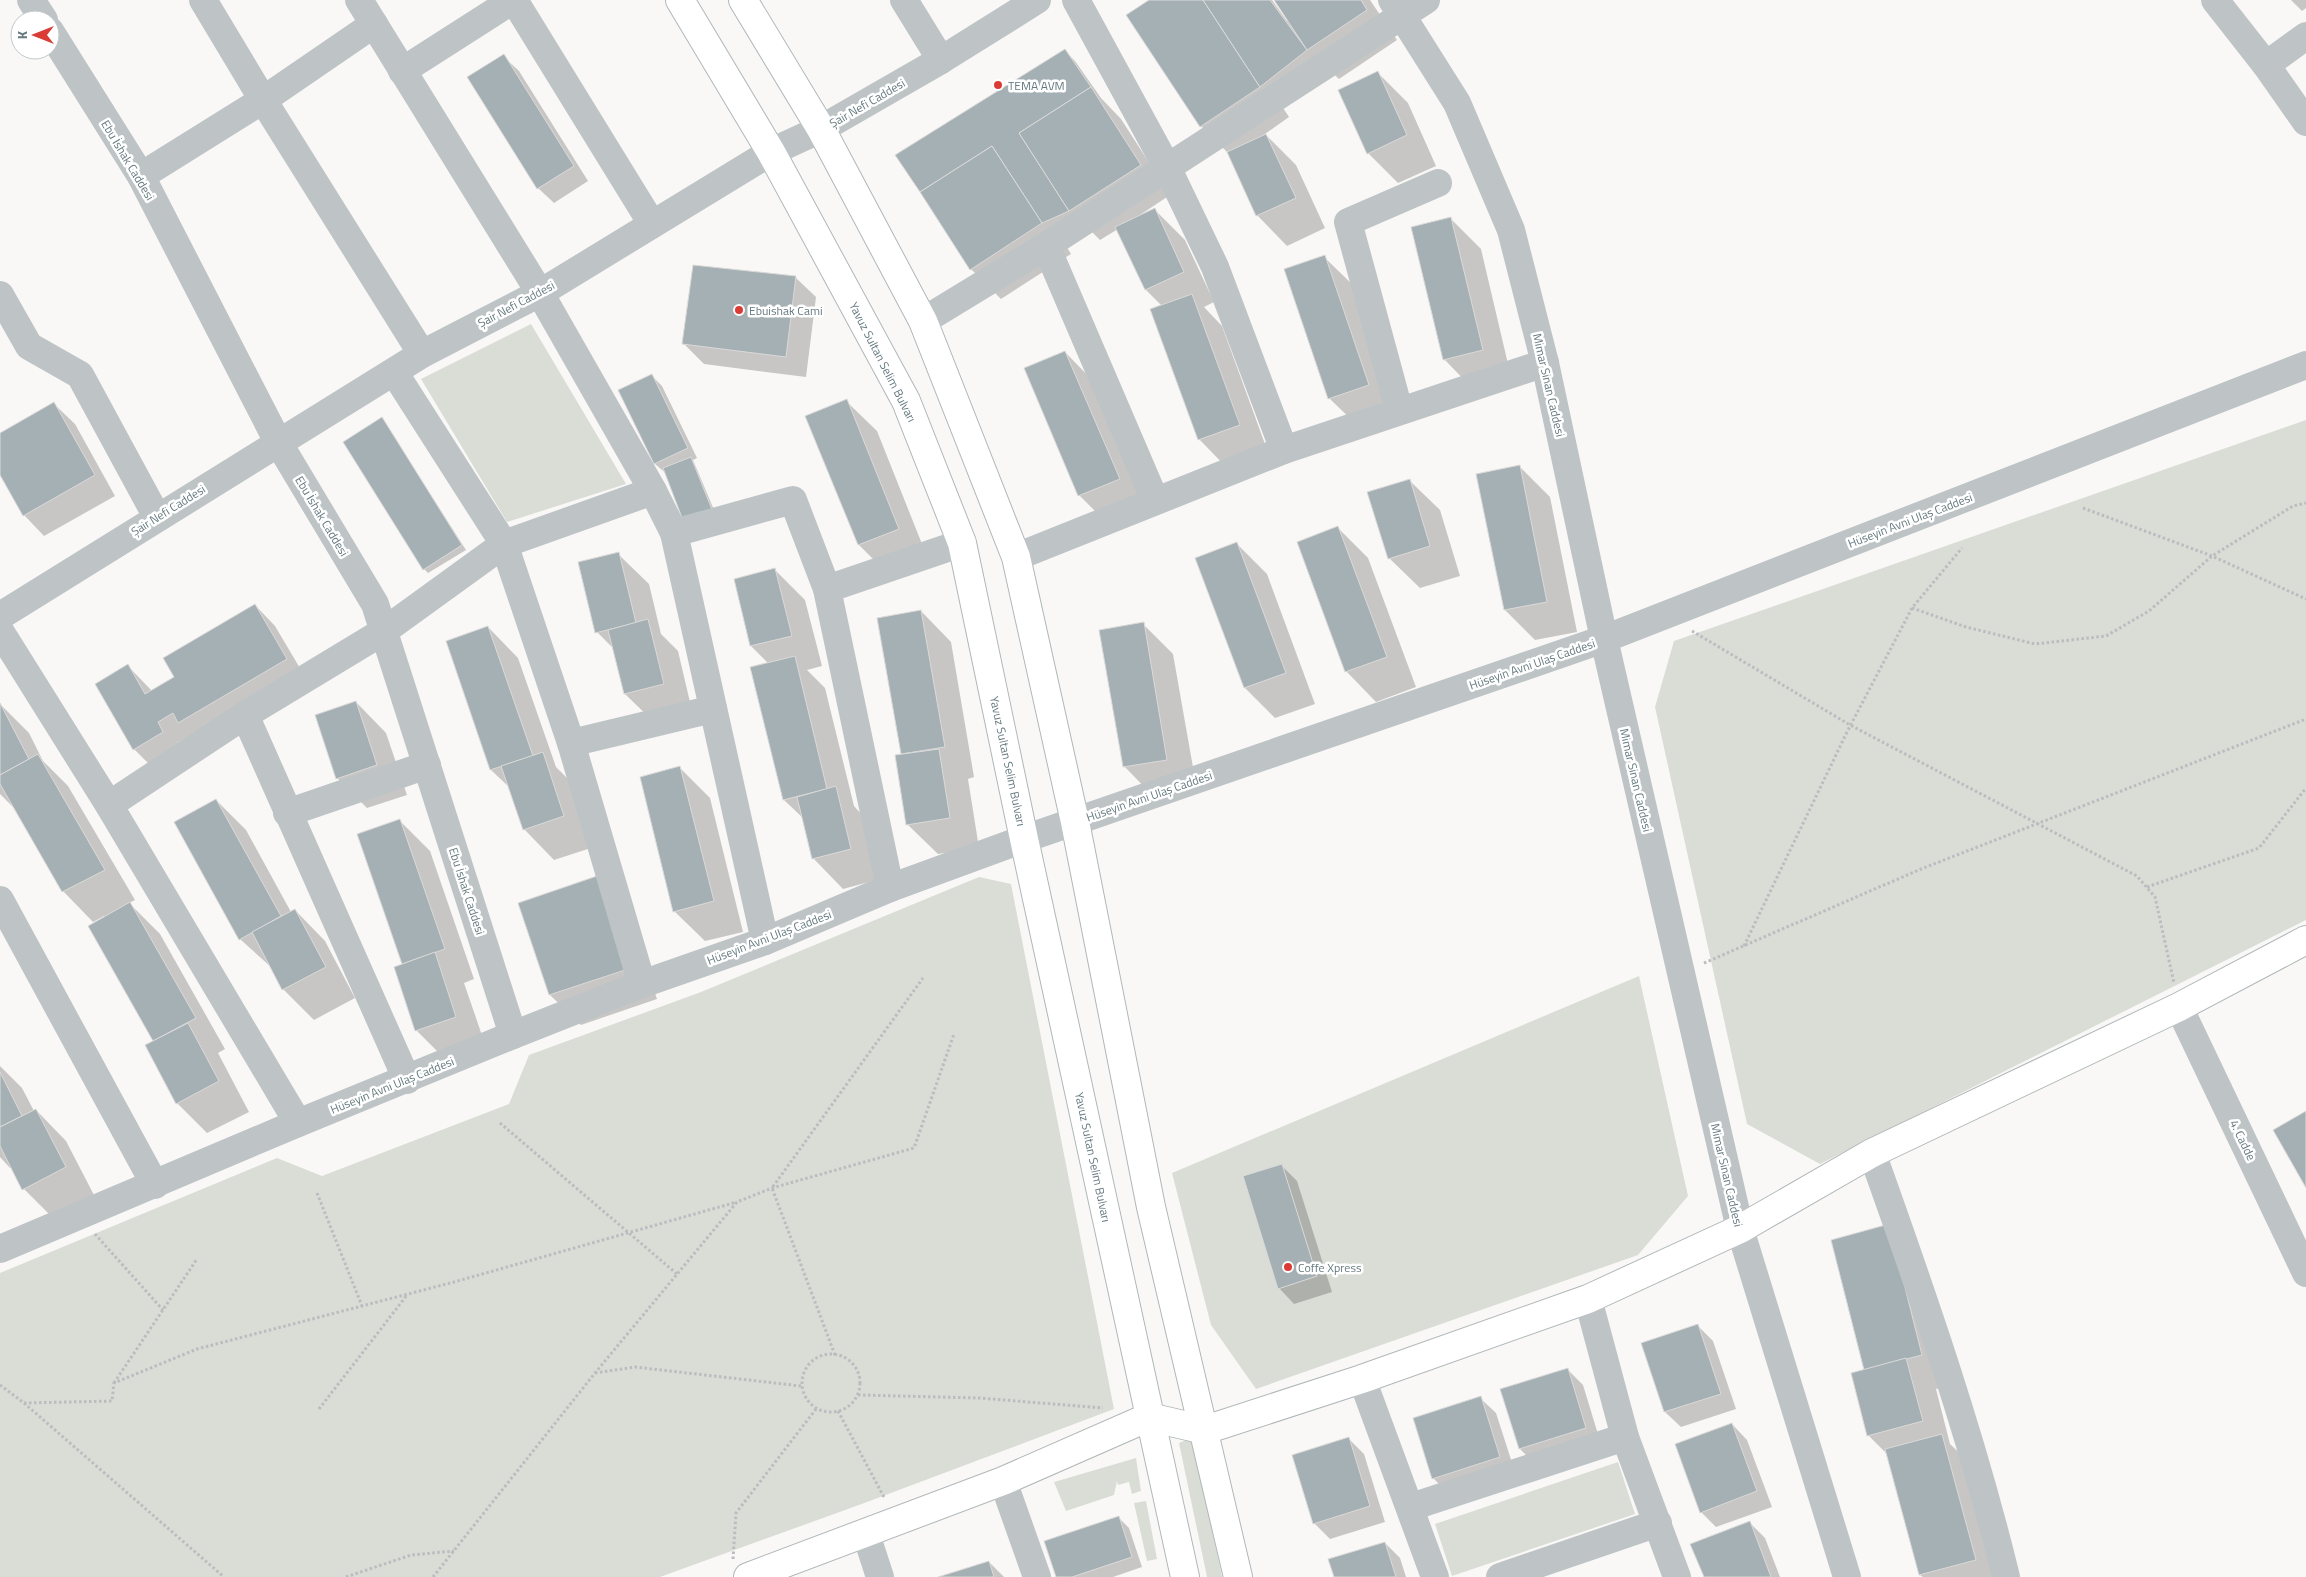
<svg xmlns="http://www.w3.org/2000/svg" width="2306" height="1577" font-family="'Titillium Web',sans-serif">
<rect width="100%" height="100%" fill="#f9f8f7"/>
<!-- green -->
<g fill="#daddd6">
<path d="M531 324 626 484 507 522 421 379Z"/>
<path d="M2306 420V920L1820 1164 1747 1124 1655 707 1674 641Z"/>
<path d="M979 877 1011 884 1114 1409 859 1505 660 1577H0V1273L277 1158 322 1176 509 1104 529 1055 701 992Z"/>
<path d="M1639 976 1688 1196 1638 1255 1256 1389 1211 1325 1172 1173Z"/>
<path d="M1193 1437 1222 1577H1207L1179 1443Z"/>
<path d="M1136 1458 1141 1491 1132 1494 1129 1482 1118 1485 1117 1481 1114 1495 1066 1511 1054 1482Z"/>
<path d="M1618 1462 1635 1514 1452 1576 1435 1524Z"/>
<path d="M1146 1501 1157 1559 1147 1561 1134 1503Z"/>
</g>
<!-- shadow -->
<g fill="#0003">
<path d="M1151 0H1272L1287 21 1289 19 1276 0H1370L1397 40 1339 79 1318 59 1274 94 1289 117 1265 134 1296 165 1325 228 1287 246 1257 215 1228 153 1201 126Z"/>
<path d="M2291 0H2306V8L2302 11Z"/>
<path d="M1065 51 1075 61 1101 98 1121 119 1170 195 1140 215 1155 210 1185 240 1214 302 1204 307 1222 326 1269 455 1229 470 1199 439 1162 306 1146 290 1118 229 1100 240 1080 220 1057 231 1071 254 1001 299 971 269Z"/>
<path d="M503 56 519 71 588 181 554 203 538 188Z"/>
<path d="M1378 73 1408 103 1436 166 1398 183 1368 153Z"/>
<path d="M1451 219 1481 249 1512 381 1474 390 1444 359Z"/>
<path d="M1324 257 1355 287 1398 415 1360 428 1329 398Z"/>
<path d="M795 277 816 297 806 377 704 364 684 344Z"/>
<path d="M1065 352 1095 383 1149 509 1110 526 1079 495Z"/>
<path d="M652 376 662 386 697 458 693 460 717 517 655 464Z"/>
<path d="M846 401 877 431 928 559 889 575 859 545Z"/>
<path d="M54 404 75 424 115 496 44 536 24 515 0 473V434Z"/>
<path d="M382 419 466 550 428 573 424 569Z"/>
<path d="M1520 467 1550 497 1577 632 1535 640 1505 610Z"/>
<path d="M1409 480 1440 510 1460 576 1420 588 1389 558Z"/>
<path d="M1338 528 1368 558 1416 687 1376 702 1346 671Z"/>
<path d="M1237 544 1267 574 1315 704 1275 718 1245 688Z"/>
<path d="M618 554 649 584 661 634 678 651 693 715 656 724 625 694 615 650 597 632Z"/>
<path d="M775 570 805 600 822 666 807 670 825 688 854 806 865 818 880 879 843 889 813 858 804 819 784 800 769 664 751 646Z"/>
<path d="M255 605 275 626 307 680 192 735 177 743 183 753 155 770 134 749 128 666 152 691 176 677Z"/>
<path d="M921 611 951 642 974 777 968 779 979 848 938 854 907 824 902 755 879 619Z"/>
<path d="M1143 624 1173 654 1197 790 1154 797 1124 766Z"/>
<path d="M488 627 518 658 556 767 573 784 594 847 554 860 524 829 510 788 491 770 447 642Z"/>
<path d="M356 702 386 733 407 795 367 808 337 778Z"/>
<path d="M0 704 29 733 43 761 68 786 135 900 129 903 160 934 225 1049 218 1053 249 1112 207 1133 177 1103 104 916 93 922 63 891 17 811 0 794Z"/>
<path d="M680 768 710 798 743 932 705 941 674 911Z"/>
<path d="M216 800 246 830 291 912 295 910 325 941 355 998 314 1020 283 989 272 968 240 939Z"/>
<path d="M400 821 430 851 474 979 464 983 486 1047 446 1060 416 1030 403 965 359 835Z"/>
<path d="M520 904 627 908 657 999 581 1025 550 995Z"/>
<path d="M0 1066 22 1088 34 1111 36 1110 66 1141 95 1197 54 1219 24 1189 12 1167 10 1168 0 1157Z"/>
<path d="M1282 1166 1297 1181 1332 1292 1294 1304 1279 1288Z"/>
<path d="M1888 1225 1952 1385 1936 1389 1950 1444 1972 1465 2002 1577H1923L1920 1575 1888 1455 1868 1435 1866 1371Z"/>
<path d="M1698 1326 1713 1341 1736 1409 1681 1427 1665 1412 1643 1344Z"/>
<path d="M1567 1369 1583 1385 1601 1444 1535 1464 1520 1449 1502 1389Z"/>
<path d="M1480 1398 1496 1413 1515 1472 1449 1494 1433 1478Z"/>
<path d="M1732 1424 1747 1440 1772 1507 1716 1527 1701 1512Z"/>
<path d="M1349 1439 1364 1454 1385 1522 1330 1539 1314 1523Z"/>
<path d="M1119 1518 1129 1528 1142 1567 1113 1577H1057Z"/>
<path d="M1750 1523 1765 1538 1780 1577H1705Z"/>
<path d="M1385 1543 1400 1558 1406 1577H1335Z"/>
<path d="M989 1562 1004 1577H942Z"/>
</g>
<!-- building -->
<g fill="#a5b0b4" stroke="#dbdad9">
<path d="M1149 0H1203L1260 87 1200 127 1126 15Z"/>
<path d="M1203 0H1270L1307 50 1260 87Z"/>
<path d="M1274 0H1361L1367 10 1307 50Z"/>
<path d="M1065 49 1091 87 1019 133 1069 211 1042 223 992 146 920 192 895 155Z"/>
<path d="M504 54 574 166 537 189 467 77Z"/>
<path d="M1378 71 1407 135 1367 154 1338 90Z"/>
<path d="M1091 87 1141 165 1069 211 1019 133Z"/>
<path d="M1266 134 1296 198 1256 216 1227 152Z"/>
<path d="M992 146 1042 223 970 270 920 192Z"/>
<path d="M1155 208 1184 272 1145 290 1115 227Z"/>
<path d="M1451 217 1483 350 1443 360 1411 227Z"/>
<path d="M1325 255 1369 385 1328 399 1284 269Z"/>
<path d="M693 265 796 276 786 357 682 344Z"/>
<path d="M1192 294 1240 425 1198 440 1150 309Z"/>
<path d="M1065 351 1120 479 1078 496 1024 368Z"/>
<path d="M652 374 688 448 654 464 618 390Z"/>
<path d="M847 399 899 529 858 545 805 416Z"/>
<path d="M54 402 95 475 23 516 0 475V433Z"/>
<path d="M382 417 462 545 423 570 343 442Z"/>
<path d="M691 457 713 512 684 523 663 468Z"/>
<path d="M1520 465 1547 602 1504 610 1476 474Z"/>
<path d="M1410 479 1430 546 1388 559 1367 492Z"/>
<path d="M1338 526 1387 657 1345 672 1297 542Z"/>
<path d="M1237 542 1286 673 1244 688 1195 558Z"/>
<path d="M619 552 636 623 595 633 578 562Z"/>
<path d="M775 568 792 636 750 646 734 579Z"/>
<path d="M255 604 287 659 178 723 173 713 158 722 163 732 133 750 95 684 128 664 145 694 174 677 163 658Z"/>
<path d="M921 610 945 747 901 754 877 618Z"/>
<path d="M648 619 664 684 624 694 608 630Z"/>
<path d="M1144 622 1167 760 1123 767 1099 630Z"/>
<path d="M488 626 533 756 490 770 446 641Z"/>
<path d="M795 656 827 789 783 800 750 667Z"/>
<path d="M356 701 377 765 336 779 315 715Z"/>
<path d="M0 703 29 759 0 775Z"/>
<path d="M939 749 950 818 906 825 895 755Z"/>
<path d="M543 752 564 816 523 830 501 766Z"/>
<path d="M38 754 105 870 62 892 0 784V775Z"/>
<path d="M680 766 714 901 673 912 640 777Z"/>
<path d="M836 786 851 849 812 859 797 797Z"/>
<path d="M216 799 281 916 239 940 174 822Z"/>
<path d="M400 819 445 949 402 964 357 834Z"/>
<path d="M597 876 628 969 549 995 518 903Z"/>
<path d="M130 902 196 1018 153 1041 88 926Z"/>
<path d="M295 909 326 967 282 990 252 932Z"/>
<path d="M435 952 456 1017 415 1031 394 967Z"/>
<path d="M188 1023 219 1081 176 1104 145 1045Z"/>
<path d="M0 1072 22 1116 0 1127Z"/>
<path d="M36 1109 66 1167 22 1190 0 1146V1127Z"/>
<path d="M2306 1111V1188L2273 1130Z"/>
<path d="M1282 1164 1317 1276 1278 1289 1243 1176Z"/>
<path d="M1889 1224 1922 1355 1864 1370 1831 1240Z"/>
<path d="M1698 1324 1721 1394 1664 1412 1641 1343Z"/>
<path d="M1906 1358 1923 1421 1867 1436 1851 1373Z"/>
<path d="M1568 1368 1586 1428 1519 1449 1500 1389Z"/>
<path d="M1481 1396 1500 1457 1432 1479 1413 1418Z"/>
<path d="M1732 1423 1757 1491 1700 1513 1675 1444Z"/>
<path d="M1942 1434 1976 1560 1919 1575 1885 1449Z"/>
<path d="M1349 1437 1370 1506 1313 1524 1292 1455Z"/>
<path d="M1119 1516 1132 1557 1072 1577H1056L1044 1541Z"/>
<path d="M1750 1521 1771 1577H1704L1690 1544Z"/>
<path d="M1385 1542 1396 1577H1334L1328 1559Z"/>
<path d="M989 1561 994 1577H938Z"/>
</g>
<g fill="none" stroke-linecap="round" stroke-linejoin="round">
<!-- major casing -->
<g stroke="#b0b7b9" stroke-width="30">
<g id="major">
<path d="M680 0 771 152 906 401 962 543 1024 839 1185 1577"/>
<path d="M743 0 821 129 923 321 1016 557 1075 822 1151 1207 1238 1577"/>
<path d="M748 1577 1003 1481 1149 1417 1205 1430 1362 1379 1588 1299 1740 1229 1872 1153 2179 1007 2306 940"/>
</g>
</g>
<!-- path -->
<g stroke="#b9bdbf" stroke-width="3" stroke-dasharray="2.5 2.5" stroke-linecap="butt">
<path d="M2083 508 2212 556 2306 599"/>
<path d="M1912 608 1966 627 2035 644 2106 636 2149 611 2212 556 2293 506 2306 503"/>
<path d="M1692 631 1850 725 2137 876 2155 897 2174 983"/>
<path d="M2147 887 2259 848 2306 788"/>
<path d="M1744 946 1847 732 1912 608 1962 548"/>
<path d="M1704 963 1921 869 2306 719"/>
<path d="M500 1123 677 1274"/>
<path d="M317 1193 362 1306"/>
<path d="M95 1234 163 1310"/>
<circle cx="831" cy="1383" r="29"/>
<path d="M835 1355 772 1188 923 978"/>
<path d="M595 1373 635 1367 801 1386"/>
<path d="M114 1383 197 1259"/>
<path d="M0 1385 24 1403 224 1577"/>
<path d="M858 1395 979 1398 1103 1408"/>
<path d="M24 1403 112 1401 114 1383 197 1349 454 1282 737 1202"/>
<path d="M319 1409 407 1295"/>
<path d="M838 1411 885 1499"/>
<path d="M733 1559 736 1513 816 1409"/>
<path d="M346 1577 411 1555 454 1551"/>
<path d="M433 1577 595 1373 737 1202 772 1188 914 1148 954 1034"/>
</g>
<!-- minor -->
<g stroke="#bec4c6" stroke-width="28">
<path d="M31 0 44 20"/>
<path d="M203 0 263 100 422 354"/>
<path d="M359 0 540 293 653 491"/>
<path d="M514 0 652 224"/>
<path d="M904 0 941 60"/>
<path d="M1076 0 1167 167 1215 267 1284 450"/>
<path d="M1392 0 1457 103 1511 230 1545 363 1604 639 1740 1229 1847 1577"/>
<path d="M2215 0 2266 65 2306 122"/>
<path d="M50 31 141 176 278 442 375 604 513 1035"/>
<path d="M2266 65 2306 36"/>
<path d="M402 71 513 0"/>
<path d="M141 176 263 100 374 24"/>
<path d="M1046 246 1155 500"/>
<path d="M0 295 29 346 80 375 157 517"/>
<path d="M923 321 1046 246 1426 0"/>
<path d="M394 372 504 544 653 491 674 533 765 941"/>
<path d="M1399 410 1348 222 1438 183"/>
<path d="M674 533 793 500 827 589 890 888"/>
<path d="M1016 557 1284 450 1545 363"/>
<path d="M827 589 962 543"/>
<path d="M0 616 422 354 540 293 771 152 821 129 941 60 1037 0"/>
<path d="M0 631 109 805 298 1123"/>
<path d="M245 715 407 1080"/>
<path d="M571 743 713 709"/>
<path d="M109 805 245 715 384 631 504 544 571 743 642 984"/>
<path d="M287 813 427 765"/>
<path d="M0 900 155 1185"/>
<path d="M2179 1007 2306 1273"/>
<path d="M1872 1153C1922 1293 1971 1433 2006 1577"/>
<path d="M0 1249 298 1123 513 1035 642 984 765 941 890 888 1024 839 1604 639 2306 365"/>
<path d="M1588 1299 1625 1437 1677 1577"/>
<path d="M1362 1379 1435 1577"/>
<path d="M1003 1481 1037 1577"/>
<path d="M1411 1507 1625 1437"/>
<path d="M866 1534 880 1577"/>
<path d="M1500 1577 1658 1523"/>
</g>
<!-- major -->
<use href="#major" stroke="#fff" stroke-width="28"/>
</g>
<!-- markers -->
<g fill="#da3b35" stroke="#fff" stroke-width="2">
<circle cx="998" cy="85" r="5"/>
<circle cx="739" cy="310" r="5"/>
<circle cx="1288" cy="1267" r="5"/>
</g>
<g text-anchor="middle" dominant-baseline="central" stroke-width="5" stroke-linejoin="round" paint-order="stroke">
<!-- poi labels -->
<g font-size="12" fill="#667a80" stroke="#fff" text-anchor="start">
<text x="1008" y="85">TEMA AVM</text>
<text x="749" y="310">Ebuishak Cami</text>
<text x="1298" y="1267">Coffe Xpress</text>
</g>
<!-- street labels -->
<g font-size="12" fill="#667a80" stroke="#fff">
<text transform="translate(867 103) rotate(-30)">Şair Nefi Caddesi</text>
<text transform="translate(128 160) rotate(59)">Ebu İshak Caddesi</text>
<text transform="translate(516 304) rotate(-28)">Şair Nefi Caddesi</text>
<text transform="translate(883 362) rotate(63)">Yavuz Sultan Selim Bulvarı</text>
<text transform="translate(1549 385) rotate(77)">Mimar Sinan Caddesi</text>
<text transform="translate(168 510) rotate(-32)">Şair Nefi Caddesi</text>
<text transform="translate(322 516) rotate(59)">Ebu İshak Caddesi</text>
<text transform="translate(1910 520) rotate(-21)">Hüseyin Avni Ulaş Caddesi</text>
<text transform="translate(1532 664) rotate(-19)">Hüseyin Avni Ulaş Caddesi</text>
<text transform="translate(1008 761) rotate(78)">Yavuz Sultan Selim Bulvarı</text>
<text transform="translate(1636 780) rotate(77)">Mimar Sinan Caddesi</text>
<text transform="translate(1149 796) rotate(-19)">Hüseyin Avni Ulaş Caddesi</text>
<text transform="translate(467 891) rotate(72)">Ebu İshak Caddesi</text>
<text transform="translate(769 937) rotate(-21)">Hüseyin Avni Ulaş Caddesi</text>
<text transform="translate(392 1085) rotate(-22)">Hüseyin Avni Ulaş Caddesi</text>
<text transform="translate(2243 1140) rotate(64)">4. Cadde</text>
<text transform="translate(1093 1157) rotate(78)">Yavuz Sultan Selim Bulvarı</text>
<text transform="translate(1727 1175) rotate(77)">Mimar Sinan Caddesi</text>
</g>
</g>
<!-- north arrow -->
<g transform="translate(35 35) rotate(270)"><circle r="24" fill="#ffffff" stroke="#c2cacc"/>
<path d="M0-4L9 19L0 12L-9 19Z" fill="#da3b35"/>
<text y="-8" font-size="14" font-weight="bold" text-anchor="middle" fill="#667a80">K</text>
</g>
</svg>
